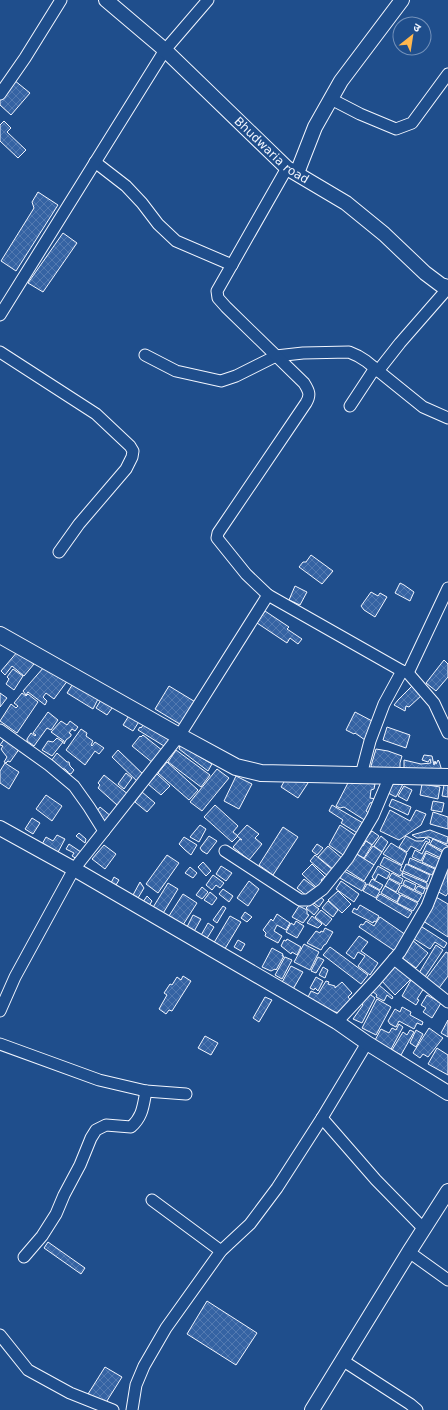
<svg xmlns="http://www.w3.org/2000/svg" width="448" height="1410" font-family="'DejaVu Sans','Noto Sans Devanagari',sans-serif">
<defs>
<pattern id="building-cross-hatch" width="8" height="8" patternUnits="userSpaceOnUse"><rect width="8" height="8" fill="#3563a3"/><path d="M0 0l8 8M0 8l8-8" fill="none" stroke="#537ab1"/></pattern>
</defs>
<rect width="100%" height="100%" fill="#1f4e8c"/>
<!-- building -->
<g fill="url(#building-cross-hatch)" stroke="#f2f6ff">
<path d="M14 80 30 93 11 115 0 105V96Z"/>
<path d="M4 121 11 128 7 132 26 150 18 158 0 141V125Z"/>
<path d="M38 192 58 205 16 271 1 261 34 208 32 202Z"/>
<path d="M63 233 77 243 43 292 28 283Z"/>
<path d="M311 555 333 571 322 584 299 567 303 562H306Z"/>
<path d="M400 583 404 585 414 592 410 601 395 593Z"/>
<path d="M295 586 307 592 300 605 289 600Z"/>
<path d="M371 592 378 596 380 593 387 597 375 617 364 610 361 606Z"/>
<path d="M265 611 289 627 287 629 302 639 298 644 290 638 287 643 257 623Z"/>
<path d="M18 651 34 664 24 676 12 666 5 675 1 671Z"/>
<path d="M444 660 448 664V677L436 691 426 683Z"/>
<path d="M44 667 68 680 54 699 46 693 43 697 47 701 45 705 28 692 26 695 23 691Z"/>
<path d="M13 669 23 676 14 690 6 684 9 679 7 677Z"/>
<path d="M74 682 99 697 93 709 67 693Z"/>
<path d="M414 684 423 694 409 707 406 706 405 711 394 705 398 700Z"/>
<path d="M169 686 197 703 183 726 155 709Z"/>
<path d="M0 693 7 698 0 707Z"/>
<path d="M22 693 26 696 28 694 38 702 17 733 0 721 11 704 16 708 18 706 14 703Z"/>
<path d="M101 700 115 704 107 715 96 708Z"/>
<path d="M48 712 58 720 51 730 47 728 34 746 27 741V739L31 733 35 736 36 735 33 733Z"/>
<path d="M355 712 374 722 365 740 355 733 354 734 346 730Z"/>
<path d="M130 714 140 720 133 731 123 725Z"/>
<path d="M61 721 67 725 70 721 78 727 75 731 72 729 69 733 71 734V736L66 740 64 744V741L51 732Z"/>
<path d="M146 721 170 739 164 748 163 747 164 746 138 730 140 727 141 728Z"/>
<path d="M387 727 410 735 406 748 383 740Z"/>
<path d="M81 729 87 733 86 736 93 741 91 745 92 746 95 742 104 748 99 754 95 751 85 765 66 750Z"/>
<path d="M143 735 163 751 153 763 132 746 140 736 141 737Z"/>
<path d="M5 738 20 748 10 762 8 761 6 763 4 762 7 757 3 752 1 749 3 746 0 745Z"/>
<path d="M57 738 63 742 52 756 42 750 48 741 53 742Z"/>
<path d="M180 745 212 764 208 771 179 749Z"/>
<path d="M376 749 388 751 402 756 400 763V769H373L371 766Z"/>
<path d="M118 750 146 777 140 784 112 757Z"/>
<path d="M176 750 210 775 201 787 168 762Z"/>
<path d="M57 753 67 762H69L70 766 74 770 71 774 68 773V772L65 769H61L51 761Z"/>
<path d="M424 755 432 756 434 765 435 761 436 764 438 760 439 761 442 771 404 770V760L421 764 431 763 430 759 428 762 422 760Z"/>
<path d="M167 762 198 790 189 800 158 773Z"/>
<path d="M5 763 19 772 9 789 0 783V771Z"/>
<path d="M217 769 229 778 202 811 190 802Z"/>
<path d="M126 773 132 778 124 789 118 784Z"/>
<path d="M157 774 170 786 161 795 148 784Z"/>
<path d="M104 775 129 795 120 806 117 805 98 788 100 785 98 783Z"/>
<path d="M288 775 310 780 298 798 281 787Z"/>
<path d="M236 776 252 784 239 809 224 801Z"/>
<path d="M349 781 375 784 374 789 371 790 370 798 376 799 375 802 370 803 366 811 370 814 366 821 344 807 340 808 336 806Z"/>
<path d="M393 784H403L396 797 388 793Z"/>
<path d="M422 784 440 787 438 799 420 795Z"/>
<path d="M444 785H448V797L442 796Z"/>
<path d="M404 786 412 790 407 801 398 796Z"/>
<path d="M142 792 155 803 147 812 135 802Z"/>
<path d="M46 795 62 806 52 821 36 809Z"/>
<path d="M392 799 411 807 408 815 389 806Z"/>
<path d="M433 801 444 803 442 812 431 810Z"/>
<path d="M215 805 238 826 233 832 238 836 232 842 204 817Z"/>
<path d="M332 805 363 823 359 827 362 829 359 834 341 823 343 820 329 811Z"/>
<path d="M100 807 112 817 107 824 94 815Z"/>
<path d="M390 810 410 821 416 810 426 814 421 825 399 840 380 831Z"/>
<path d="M433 812 448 817V829L430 824Z"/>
<path d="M32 818 40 823 33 834 25 829Z"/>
<path d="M200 825 206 829 199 842 190 837Z"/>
<path d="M247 825 259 834 255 838 262 844 249 860 233 847 240 839 242 840 237 836Z"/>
<path d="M340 825 358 837 346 857 329 845Z"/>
<path d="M283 827 298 837 273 875 259 865Z"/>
<path d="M430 830 448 837 447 844 429 837 417 838 412 835Z"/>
<path d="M372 831 379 836 372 845 365 840Z"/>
<path d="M79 833 86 839 85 843 76 836Z"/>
<path d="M57 835 65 839 57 854 41 846 46 837 53 841Z"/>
<path d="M209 836 217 841 207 854 202 851 200 848Z"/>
<path d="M381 836 388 842 382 852 374 846Z"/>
<path d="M406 836 416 841H423L426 838 430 840 429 843 426 841 420 851 411 846 407 852 399 847Z"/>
<path d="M184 837 197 845 191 855 185 850 179 844Z"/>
<path d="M433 839 448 846 445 852 430 844Z"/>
<path d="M366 841 372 845 364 858 356 854 361 845 363 846Z"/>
<path d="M391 843 407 853 402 865 383 854Z"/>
<path d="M427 843 445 854 443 859 426 851 421 861 412 857 415 850 422 854Z"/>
<path d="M69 844 81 852 77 859 72 856 74 853 66 849Z"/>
<path d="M317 844 323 848 317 855 312 851Z"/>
<path d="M104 845 116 854 105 869 92 859Z"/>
<path d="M328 846 343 859 334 870 318 857Z"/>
<path d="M373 846 382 852 374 865 364 859Z"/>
<path d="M355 853 374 865 364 881 345 869Z"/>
<path d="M426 853 442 860 437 869 422 862Z"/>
<path d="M167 855 179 863 158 893 146 884Z"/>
<path d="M315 855 334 871 329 877 310 861Z"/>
<path d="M384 857 402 866 400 870 403 872 400 876 380 865Z"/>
<path d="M410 858 435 869 432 875 408 864Z"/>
<path d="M203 862 211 871 206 876 198 867Z"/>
<path d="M312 864 325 877 321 880 325 884 319 890 302 874Z"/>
<path d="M406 864 430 875 427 882 403 871Z"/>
<path d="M221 866 232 873 226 881 216 874Z"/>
<path d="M378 866 390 873 387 879 378 874 375 880 372 877Z"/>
<path d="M190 867 197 873 193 878 185 873Z"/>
<path d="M447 868 448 893 446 896 435 890Z"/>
<path d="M344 871 366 883 362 891 340 878Z"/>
<path d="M392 873 403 879 401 884 389 878Z"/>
<path d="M403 873 427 883V889L402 876Z"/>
<path d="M213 875 224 883 220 888 216 885 212 890 206 885Z"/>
<path d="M114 877 119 880 113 890 109 887Z"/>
<path d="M304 879 317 889 307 896 297 888Z"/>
<path d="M372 879 383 885 380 890 369 884Z"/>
<path d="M389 879 400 885 396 892 385 886Z"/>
<path d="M405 880 416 885 414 890 403 884Z"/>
<path d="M249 881 259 889 248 906 237 898Z"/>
<path d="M341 881 359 894 354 902 336 889Z"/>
<path d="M140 882 144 888 138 898 133 895Z"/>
<path d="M168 883 178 889 162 915 152 909Z"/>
<path d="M367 884 380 891 376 898 363 891Z"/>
<path d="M402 885 422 895 418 902 398 892Z"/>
<path d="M385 886 400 895 397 902 381 893Z"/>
<path d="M418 886 425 889 423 894 415 890Z"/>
<path d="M202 887 208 892 202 899 196 895Z"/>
<path d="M223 889 233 896 229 902 219 894Z"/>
<path d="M338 891 351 904 342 913 328 900Z"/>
<path d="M210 892 217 898 212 905 204 900Z"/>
<path d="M183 894 197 903 181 928 167 919Z"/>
<path d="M380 894 412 912 408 918 376 899Z"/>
<path d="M401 895 418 903 413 911 397 903Z"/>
<path d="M147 896 152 901 147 909 141 905Z"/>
<path d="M319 896 324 900 319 907 314 903Z"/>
<path d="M436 897 448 904V937L423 921Z"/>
<path d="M328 901 338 910 333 917 322 908Z"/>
<path d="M311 903 319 909 314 915 306 908Z"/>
<path d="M360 905 379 916 376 922 374 921 373 923 352 912 354 908 357 910Z"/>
<path d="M223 906 226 908 217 923 213 920Z"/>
<path d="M299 906 307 910V914L309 915 303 923 292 917Z"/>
<path d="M321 910 332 919 326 926 315 917Z"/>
<path d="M245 912 252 917 247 922 241 918Z"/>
<path d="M277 914 290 923 286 930 277 925 274 931 282 936 278 943 265 936 266 933 263 930 271 919 273 921Z"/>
<path d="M193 915 201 919 192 935 185 931Z"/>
<path d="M230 916 241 922 223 952 212 946Z"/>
<path d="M312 916 322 924 318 928 307 923Z"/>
<path d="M380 917 406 935 395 951 359 927 361 924 363 925 366 921 374 926Z"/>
<path d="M296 921 304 926 297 938 286 932 291 923 294 925Z"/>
<path d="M208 923 214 927 206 940 200 937Z"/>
<path d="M419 925 447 943 444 948 435 942 430 949 411 937Z"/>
<path d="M325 928 333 932 326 944 324 945 321 950 307 943 316 931 320 933 321 931 323 932Z"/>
<path d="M359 936 368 942 361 951 378 963 370 975 358 966 365 956 358 952 354 959 346 953Z"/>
<path d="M287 939 301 947 297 955 292 952 291 954 281 946 284 940 286 941Z"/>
<path d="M411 939 428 953 416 968 401 957Z"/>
<path d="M238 940 245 944 241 951 234 947Z"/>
<path d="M304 944 319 952 310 970 294 962Z"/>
<path d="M436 945 443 950 425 977 419 973Z"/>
<path d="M330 947 368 975 361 984 323 955Z"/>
<path d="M272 948 283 954 282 956H284L276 970 275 969 271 971 262 967Z"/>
<path d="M446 952 448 953V976L439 988 426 979Z"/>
<path d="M285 957 292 960 282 979 275 975Z"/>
<path d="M318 957 324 960 316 973 311 971Z"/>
<path d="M396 962 412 978 395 995 380 979Z"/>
<path d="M291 966 303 972 292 991 281 984Z"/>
<path d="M323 967 328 970 325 978 319 975Z"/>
<path d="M183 976 191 981 172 1011 169 1010 166 1014 159 1009 167 995 164 993 170 984 172 985 177 977 181 980Z"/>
<path d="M316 977 323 981 318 991 315 988 314 990 310 988Z"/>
<path d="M411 980 424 988 417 999 419 1000 416 1005 402 996Z"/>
<path d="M326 981 329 982 328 984 335 986V988L342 982 352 993 348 997 352 1002 341 1013 322 1010 307 999 311 991 318 994Z"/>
<path d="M379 985 393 997 392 999 387 995 384 1001 376 997 377 995 372 991Z"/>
<path d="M367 992 375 998 362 1023 353 1019 363 1005 361 1003Z"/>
<path d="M427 995 441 1003 432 1018 423 1012 426 1008 421 1005Z"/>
<path d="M265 997 272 1000 259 1022 253 1018Z"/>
<path d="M377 999 391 1007 376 1035 362 1028Z"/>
<path d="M402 1007 411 1012 410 1015 423 1022 422 1025 417 1023 414 1029 399 1021 396 1027 390 1024 388 1021 395 1009 400 1012Z"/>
<path d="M448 1020V1037L441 1033Z"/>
<path d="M399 1024 403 1027 390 1051 374 1042 381 1029 389 1033 392 1028 396 1030Z"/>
<path d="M429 1028 443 1038 428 1057 423 1054 420 1058 413 1053Z"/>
<path d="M410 1030 414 1032 401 1055 392 1050 403 1032 407 1035Z"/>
<path d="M416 1030 423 1034 416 1047 410 1043Z"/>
<path d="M205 1036 218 1043 211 1055 198 1048Z"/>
<path d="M437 1048 448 1055V1075L428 1064Z"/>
<path d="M48 1242 85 1268 81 1274 44 1248Z"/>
<path d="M207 1301 257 1333 236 1365 187 1334Z"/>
<path d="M105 1367 122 1377 105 1404 88 1394Z"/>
</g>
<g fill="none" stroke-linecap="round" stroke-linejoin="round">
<!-- minor casing -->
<g stroke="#f2f6ff" stroke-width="13">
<g id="minor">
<path d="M0 94 25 58 61 0"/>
<path d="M331 99 360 114 396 129 412 123 448 74"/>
<path d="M95 162 126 186 142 203 158 224 176 241 232 265"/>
<path d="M0 315 165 50 208 0"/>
<path d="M0 352 96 414 130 446 133 451 132 457 126 469 79 524 59 552"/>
<path d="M145 355 176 371 221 381 236 376 276 356 303 353 349 352 358 356 366 361 423 407 448 418"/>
<path d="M378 371 400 343 448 288"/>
<path d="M350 406 375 368"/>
<path d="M268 595 246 574 217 538 218 533 306 403C311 395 309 391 304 383L226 307 218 298 217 291 287 168"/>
<path d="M408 673 448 588"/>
<path d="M0 730 49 765 74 786 89 807 104 831"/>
<path d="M361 775 370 741 384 704 402 671"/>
<path d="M225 851 300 900H308L323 889 348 858 373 816 390 776"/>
<path d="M394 959 448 1002"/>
<path d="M0 1011 15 977 74 869 179 736 268 595 402 671 408 673 434 703 448 733"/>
<path d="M337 1022 376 980 400 952 427 906 448 853"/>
<path d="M0 1044 99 1080 146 1091 186 1094"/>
<path d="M322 1118 376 1180 424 1229"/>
<path d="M152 1200 221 1251"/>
<path d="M409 1252 448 1280"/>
<path d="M24 1257 42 1236 56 1214 64 1195 80 1165 91 1138 96 1130 106 1125 131 1127C143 1116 143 1106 146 1091"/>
<path d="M0 1335 28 1370 70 1393 113 1410"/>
<path d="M342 1360 410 1404 417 1410"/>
<path d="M132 1410 136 1385 144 1366 166 1328 221 1251 250 1224 277 1188 322 1118 367 1043"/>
</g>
</g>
<!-- tertiary casing -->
<g stroke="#f2f6ff" stroke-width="16">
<g id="tertiary">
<path id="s1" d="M106 0 165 50 287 168 346 203 384 234 425 273 441 285 448 287"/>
<path d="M297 173 315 127 341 81 402 0"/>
<path d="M0 828 74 869 337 1022 367 1043 448 1093"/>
<path d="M312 1410 409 1252 448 1191"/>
</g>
</g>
<!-- secondary casing -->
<g stroke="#f2f6ff" stroke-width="18">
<path id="secondary" d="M0 635 179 736 236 767 261 773 448 777"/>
</g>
<!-- minor -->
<use href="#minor" stroke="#1f4e8c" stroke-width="11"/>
<!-- tertiary -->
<use href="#tertiary" stroke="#1f4e8c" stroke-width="14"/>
<!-- secondary -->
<use href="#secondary" stroke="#1f4e8c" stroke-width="16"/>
</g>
<g text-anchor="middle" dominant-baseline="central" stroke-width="3" stroke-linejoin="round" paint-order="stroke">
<!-- street labels -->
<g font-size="12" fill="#f2f6ff" stroke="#1f4e8c">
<text stroke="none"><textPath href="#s1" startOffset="224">Bhudwaria road</textPath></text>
</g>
</g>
<!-- north arrow -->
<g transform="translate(412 36) rotate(30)"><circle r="19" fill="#1f4e8c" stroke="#7391ba"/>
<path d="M0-3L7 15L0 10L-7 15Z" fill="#ffb74d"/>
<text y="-6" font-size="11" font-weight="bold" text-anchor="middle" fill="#f2f6ff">उ</text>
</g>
</svg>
